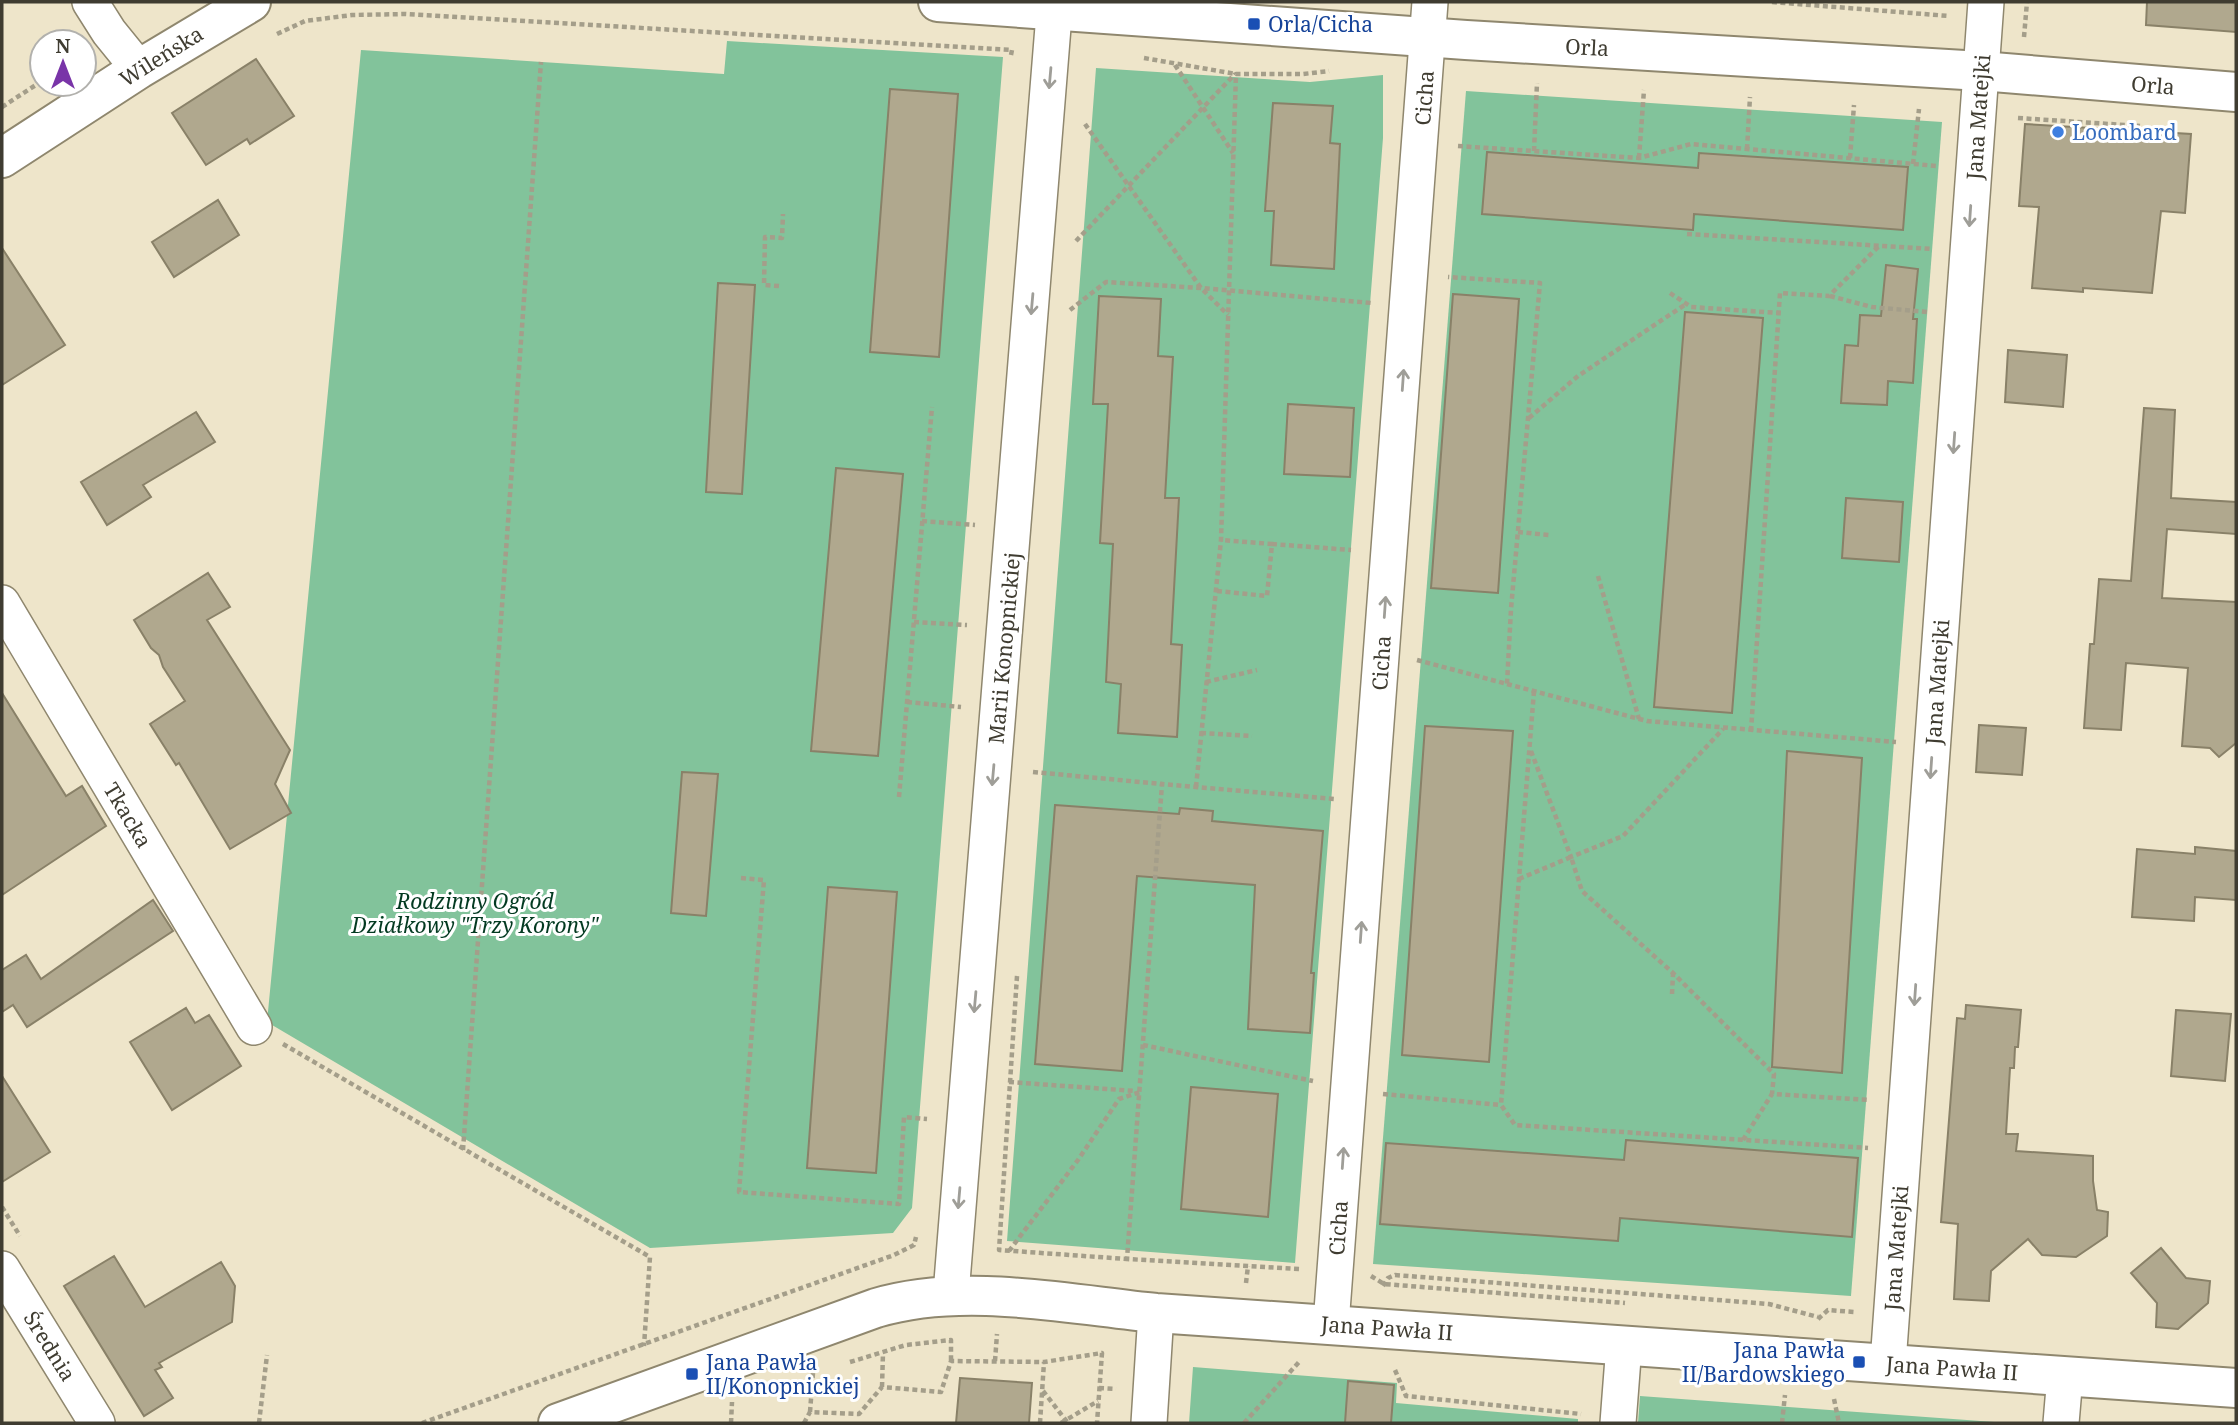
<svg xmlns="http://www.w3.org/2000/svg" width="2238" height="1425" font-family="'Noto Serif',serif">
<rect width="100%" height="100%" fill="#eee5ca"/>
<!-- green -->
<g fill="#82c39b">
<path d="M727 41 1003 57 912 1208 893 1233 650 1248 267 1022 361 50 724 74Z"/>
<path d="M1096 68 1310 82 1383 75V138L1295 1263 1007 1241Z"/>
<path d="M1466 91 1942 122 1851 1296 1373 1264Z"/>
<path d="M1193 1367 1397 1383 1396 1403 1578 1419V1423H1189Z"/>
<path d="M1640 1396 2008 1423H1638Z"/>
</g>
<!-- building -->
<g fill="#b0a88e" stroke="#898168" stroke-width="2">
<path d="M2147 2H2236V32L2146 25Z"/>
<path d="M256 59 294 116 250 144 247 139 206 165 172 113Z"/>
<path d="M890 89 958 94 939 357 870 352Z"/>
<path d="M1273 103 1333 106 1330 143 1340 144 1334 269 1271 265 1274 211H1265Z"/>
<path d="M2025 124 2191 134 2185 213 2161 211 2152 293 2083 288V292L2032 288 2039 207 2019 206Z"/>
<path d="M1487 152 1698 168 1699 153 1908 167 1903 230 1694 214 1693 230 1482 214Z"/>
<path d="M218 200 239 235 174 277 152 242Z"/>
<path d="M2 248 65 345 2 385Z"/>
<path d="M1886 265 1918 269 1913 319H1917L1913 383 1888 381 1887 405 1841 403 1845 345 1858 346 1860 315 1881 316Z"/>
<path d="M718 283 755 285 742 494 706 492Z"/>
<path d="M1453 294 1519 299 1498 593 1431 588Z"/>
<path d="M1099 296 1161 299 1158 356 1173 357 1165 498H1179L1171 644 1182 645 1177 737 1118 733 1121 684 1106 682 1113 544 1100 543 1108 404H1093Z"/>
<path d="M1685 312 1763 318 1732 713 1654 707Z"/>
<path d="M2008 350 2067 355 2063 407 2005 402Z"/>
<path d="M1288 404 1354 408 1350 477 1284 474Z"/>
<path d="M2144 408 2175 410 2171 498 2236 502V534L2167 529 2162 598 2236 602V743L2219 757 2210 748 2182 746 2188 668 2126 663 2121 730 2084 728 2090 644H2094L2099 579 2131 581Z"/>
<path d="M196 412 215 442 143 485 151 497 107 525 81 482Z"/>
<path d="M836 468 903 474 878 756 811 751Z"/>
<path d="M1846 498 1903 502 1899 562 1842 558Z"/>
<path d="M208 573 230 607 207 620 290 750 275 784 291 813 230 849 179 763 176 765 150 724 185 701 163 667 159 655 151 648 134 620Z"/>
<path d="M2 693 66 796 82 786 106 826 2 895Z"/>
<path d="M1979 725 2026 728 2022 775 1976 772Z"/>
<path d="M1425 726 1513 731 1489 1062 1402 1055Z"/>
<path d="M1787 751 1862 758 1842 1073 1772 1067Z"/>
<path d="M682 772 718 774 706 916 671 913Z"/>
<path d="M1055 805 1179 814 1180 808 1213 811 1212 821 1323 831 1311 973H1314L1310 1033 1248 1029 1255 885 1137 876 1122 1071 1035 1064Z"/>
<path d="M2195 847 2236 851V900L2195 897 2194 921 2132 917 2137 849 2195 854Z"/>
<path d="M828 887 897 892 876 1173 807 1168Z"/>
<path d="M153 900 173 931 27 1027 13 1005 2 1012V970L26 955 41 979Z"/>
<path d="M1966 1005 2021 1010 2018 1047H2015L2014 1068H2010L2006 1134H2018L2016 1151 2093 1156V1181L2097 1210 2108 1212 2107 1236 2076 1257 2042 1255 2028 1239 1991 1271 1989 1301 1954 1299 1958 1224 1941 1222 1957 1018 1965 1019Z"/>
<path d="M186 1008 195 1023 209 1015 241 1066 172 1110 130 1042Z"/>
<path d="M2176 1010 2231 1014 2225 1081 2171 1076Z"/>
<path d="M2 1076 50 1152 2 1182Z"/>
<path d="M1191 1087 1278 1094 1268 1217 1181 1209Z"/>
<path d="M1626 1140 1858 1158 1852 1237 1620 1218 1618 1241 1380 1224 1386 1143 1624 1160Z"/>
<path d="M2161 1248 2186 1278 2210 1281 2208 1303 2178 1329 2156 1327 2157 1303 2131 1273Z"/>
<path d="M114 1256 145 1307 221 1262 235 1286 232 1322 159 1363 162 1367 155 1370 173 1398 144 1416 64 1286Z"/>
<path d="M960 1378 1032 1383 1029 1423H956Z"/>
<path d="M1348 1381 1394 1385 1391 1423H1345Z"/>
</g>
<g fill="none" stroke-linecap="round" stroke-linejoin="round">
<!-- minor casing -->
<g stroke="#8f876e" stroke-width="38">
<g id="minor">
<path d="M90 2 109 32 139 69"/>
<path d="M2 603 254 1027"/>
<path d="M2 1269 97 1423"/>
<path d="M951 1294 1055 2"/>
<path d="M1331 1324 1430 2"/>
<path d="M1888 1363 1986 2"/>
<path d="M1149 1423 1156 1313"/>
<path d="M1618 1423 1624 1345"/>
<path d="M2061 1423 2065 1376"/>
</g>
</g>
<!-- tertiary casing -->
<g stroke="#8f876e" stroke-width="42">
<g id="tertiary">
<path d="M938 2 1466 40 1981 71 2236 92"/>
<path d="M2 158 139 69 251 2"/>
<path d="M558 1423 876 1308C963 1282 1066 1304 1156 1313L2236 1388"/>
</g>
</g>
<!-- path -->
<g stroke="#a49e8a" stroke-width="4.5" stroke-dasharray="5 3.5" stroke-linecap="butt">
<path d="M1772 2 1949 16"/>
<path d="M277 34 305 21 352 15 406 14 1012 50 1011 55"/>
<path d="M2024 37 2027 2"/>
<path d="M1144 58 1236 74"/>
<path d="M1175 65 1233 153"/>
<path d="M2 107 42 81"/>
<path d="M2018 118 2140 126"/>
<path d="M1085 124 1201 288 1228 315"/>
<path d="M1458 146 1639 158 1691 144 1937 166"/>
<path d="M1747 149 1750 97"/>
<path d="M1534 151 1537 83"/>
<path d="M1639 158 1644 90"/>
<path d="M1850 158 1854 105"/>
<path d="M1913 164 1919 109"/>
<path d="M1687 234 1933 249"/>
<path d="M1076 241 1235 74"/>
<path d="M779 286 764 285 765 237 782 238 783 214"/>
<path d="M1670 293 1691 307 1779 313"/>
<path d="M1830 296 1872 307 1928 312"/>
<path d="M1070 310 1106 282 1201 288 1372 303"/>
<path d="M1529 418 1578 376 1686 304"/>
<path d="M922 521 975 525"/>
<path d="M1518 532 1549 535"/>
<path d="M1272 544 1351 550"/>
<path d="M1598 576 1639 719"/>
<path d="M1217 591 1267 596 1272 544 1221 540"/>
<path d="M914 622 967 625"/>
<path d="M1417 660 1507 684 1511 609 1540 283 1448 277"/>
<path d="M1206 682 1257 670"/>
<path d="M1507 684 1647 721 1896 742"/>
<path d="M1534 691 1501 1105 1515 1125 1868 1148"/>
<path d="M907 702 961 707"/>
<path d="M1751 731 1780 293 1829 296 1879 246"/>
<path d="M1201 733 1252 736"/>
<path d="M1531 751 1571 857 1623 836 1723 729"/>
<path d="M1033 772 1162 784"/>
<path d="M1196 787 1221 540 1236 74H1303L1329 71"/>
<path d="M899 797 932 407"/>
<path d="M741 878 764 880 739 1192 899 1204 904 1117 927 1119"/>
<path d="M1519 879 1571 857 1582 891 1673 973 1774 1074 1772 1094 1870 1100"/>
<path d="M1017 976 999 1250 1127 1259"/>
<path d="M1672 994 1673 974"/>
<path d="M283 1044 650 1257 644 1346"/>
<path d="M1143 1045 1313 1081"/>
<path d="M1009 1082 1135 1091"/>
<path d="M1383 1094 1501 1105"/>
<path d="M1743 1140 1772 1094"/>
<path d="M463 1150 541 62"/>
<path d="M2 1207 20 1236"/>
<path d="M1009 1251 1078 1160 1119 1099 1140 1092"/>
<path d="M1299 1269 1127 1259 1162 784 1334 799"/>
<path d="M1371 1276 1384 1284 1625 1303"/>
<path d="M1246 1283 1248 1266"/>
<path d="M1383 1286 1388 1278 1395 1275 1769 1304 1818 1317"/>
<path d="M1818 1319 1828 1310 1855 1312"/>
<path d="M995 1361 997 1334"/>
<path d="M850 1362 906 1345 951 1340V1361"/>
<path d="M1395 1370 1406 1396 1581 1414"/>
<path d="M882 1387 883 1353"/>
<path d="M1099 1388 1116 1389"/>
<path d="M1043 1391 1068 1423"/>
<path d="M1834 1399 1839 1423"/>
<path d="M810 1412 813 1373"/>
<path d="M259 1423 267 1355"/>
<path d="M422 1423 894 1255 914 1245 916 1237"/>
<path d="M731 1423 732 1402"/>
<path d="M804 1423 810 1412 859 1414 882 1387 941 1392 951 1361 1044 1362 1102 1353 1097 1423"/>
<path d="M1040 1423 1044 1362"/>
<path d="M1061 1423 1098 1401"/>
<path d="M1244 1423 1299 1362"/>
<path d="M1782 1423 1785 1395"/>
</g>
<!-- minor -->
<use href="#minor" stroke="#fff" stroke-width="35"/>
<!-- tertiary -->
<use href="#tertiary" stroke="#fff" stroke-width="38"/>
</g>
<!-- one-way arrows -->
<defs><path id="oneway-shaft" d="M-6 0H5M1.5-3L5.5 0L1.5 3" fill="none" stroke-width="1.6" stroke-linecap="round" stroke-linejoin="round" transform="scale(1.75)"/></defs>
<g stroke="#9f9e98">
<use href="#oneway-shaft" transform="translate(1050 78) rotate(95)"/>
<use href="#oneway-shaft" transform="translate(1970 216) rotate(94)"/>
<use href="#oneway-shaft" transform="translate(1032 304) rotate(95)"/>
<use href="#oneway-shaft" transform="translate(1403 380) rotate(-86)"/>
<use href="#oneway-shaft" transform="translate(1954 443) rotate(94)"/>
<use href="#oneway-shaft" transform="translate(1385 607) rotate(-86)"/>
<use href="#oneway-shaft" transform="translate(1931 768) rotate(94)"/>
<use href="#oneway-shaft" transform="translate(993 775) rotate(95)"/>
<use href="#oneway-shaft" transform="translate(1361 932) rotate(-86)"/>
<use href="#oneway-shaft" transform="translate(1915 995) rotate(94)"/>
<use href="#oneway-shaft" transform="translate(975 1002) rotate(95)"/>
<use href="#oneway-shaft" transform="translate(1343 1158) rotate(-86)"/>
<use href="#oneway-shaft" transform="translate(959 1198) rotate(95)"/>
</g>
<!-- markers -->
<g fill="#1a4fb4" stroke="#fff" stroke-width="2.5">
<rect x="1247" y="17" width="14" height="14" rx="3.5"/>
<rect x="1852" y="1355" width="14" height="14" rx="3.5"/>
<rect x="685" y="1367" width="14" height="14" rx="3.5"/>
</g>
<circle fill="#3f7fe0" stroke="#fff" stroke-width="2.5" cx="2058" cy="132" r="7"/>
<g text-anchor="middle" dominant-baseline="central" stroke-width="6" stroke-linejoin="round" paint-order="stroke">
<!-- transit labels -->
<g font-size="21" fill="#164399" stroke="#fff" text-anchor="start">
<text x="1268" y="24">Orla/Cicha</text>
<text x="1845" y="1350" text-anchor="end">Jana Pawła<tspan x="1845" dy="24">II/Bardowskiego</tspan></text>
<text x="706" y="1362">Jana Pawła<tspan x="706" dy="24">II/Konopnickiej</tspan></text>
</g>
<!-- street labels -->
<g font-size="21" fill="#3f3c31" stroke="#fff">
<text transform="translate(1587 47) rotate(3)">Orla</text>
<text transform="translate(161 56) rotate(-32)">Wileńska</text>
<text transform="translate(2153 85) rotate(5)">Orla</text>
<text transform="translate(1424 98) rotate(-86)">Cicha</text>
<text transform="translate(1978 117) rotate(-86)">Jana Matejki</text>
<text transform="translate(1004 648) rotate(-85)">Marii Konopnickiej</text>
<text transform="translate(1381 663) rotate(-86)">Cicha</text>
<text transform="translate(1937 682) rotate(-86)">Jana Matejki</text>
<text transform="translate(128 815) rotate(59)">Tkacka</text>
<text transform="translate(1338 1228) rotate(-86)">Cicha</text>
<text transform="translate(1896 1248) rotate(-86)">Jana Matejki</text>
<text transform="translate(1387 1328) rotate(4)">Jana Pawła II</text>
<text transform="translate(50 1346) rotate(58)">Średnia</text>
<text transform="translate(1952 1368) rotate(4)">Jana Pawła II</text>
</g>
<!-- shop labels -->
<g font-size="21" fill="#366cbe" stroke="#fff" text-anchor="start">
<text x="2072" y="132">Loombard</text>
</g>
<!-- park labels -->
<g font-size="21" font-style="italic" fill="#033a21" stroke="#fff">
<text x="475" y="901">Rodzinny Ogród<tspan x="475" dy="24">Działkowy "Trzy Korony"</tspan></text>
</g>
</g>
<!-- border -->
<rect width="2238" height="1425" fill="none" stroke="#3f3c31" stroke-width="7"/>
<!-- north arrow -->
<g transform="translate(63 63)"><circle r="33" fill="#ffffff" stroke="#b2b1ad" stroke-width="2"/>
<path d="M0-5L12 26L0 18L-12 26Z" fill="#7934a8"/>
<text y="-10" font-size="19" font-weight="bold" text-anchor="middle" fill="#3f3c31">N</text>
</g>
</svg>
